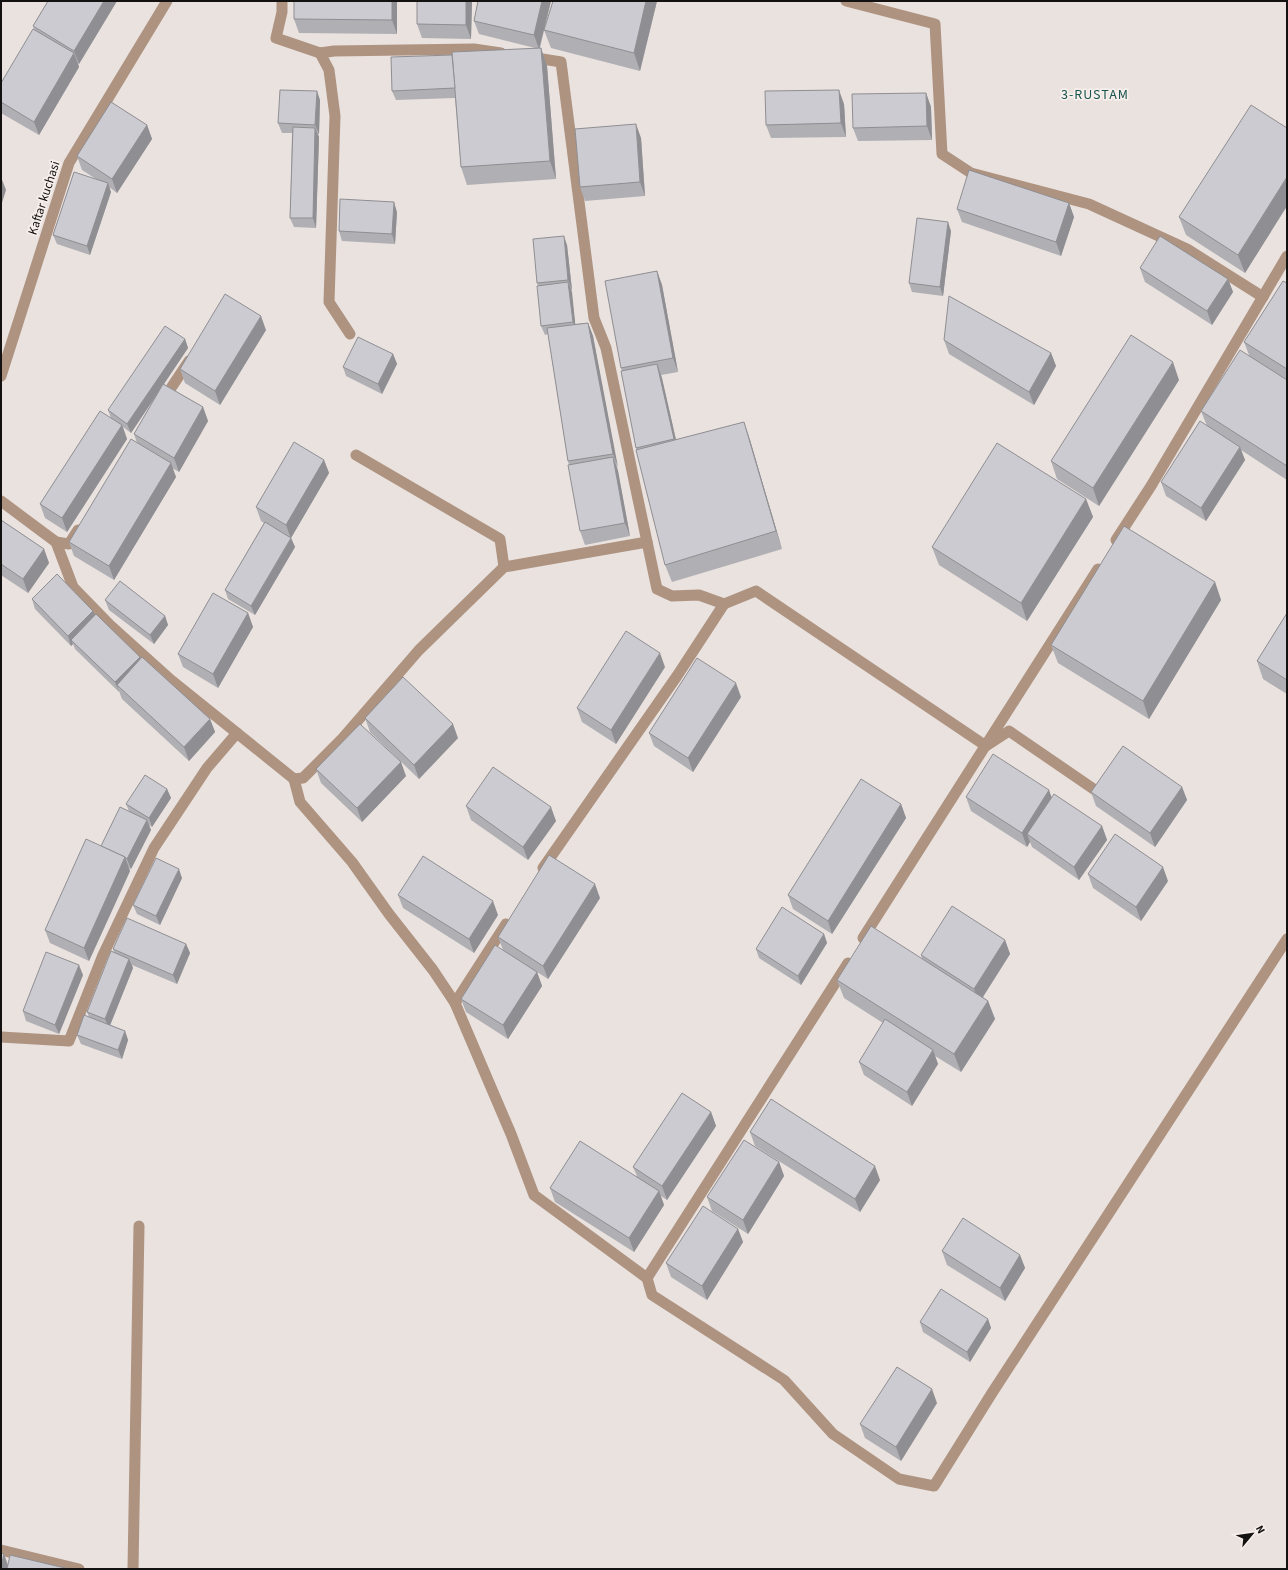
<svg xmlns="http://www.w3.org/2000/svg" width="1288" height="1570" font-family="'Source Sans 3',sans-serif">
<rect width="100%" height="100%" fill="#eae2df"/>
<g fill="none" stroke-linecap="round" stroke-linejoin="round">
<!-- minor -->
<g stroke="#ae9380" stroke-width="11">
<path d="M282 1V12L276 38 320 53 329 70 335 116 329 302 350 334"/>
<path d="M846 1 935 24 942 154 971 173 1089 204 1187 249 1263 297"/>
<path d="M320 53 334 51 474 49 501 53"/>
<path d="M530 57 561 62 594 318 606 348 657 589 672 596 699 595 724 604 677 676 543 868"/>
<path d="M1 376 69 163 167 1"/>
<path d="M163 400 189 361"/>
<path d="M356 455 500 539 504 567"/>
<path d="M1 501 56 542 73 587 110 625 171 680 294 779 303 778 341 740 419 650 504 567 647 542"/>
<path d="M1116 540 1151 486 1287 256"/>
<path d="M56 542 69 544 78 530"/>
<path d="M724 604 756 591 986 746 1009 731 1095 790"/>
<path d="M294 779 300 802 352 862 389 914 433 970 455 1003 506 924"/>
<path d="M863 938 1098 569"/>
<path d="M455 1003 511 1134 534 1195 647 1278 848 963"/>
<path d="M1 1037 69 1041 103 955 154 848 207 768 237 733"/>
<path d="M647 1278 652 1295 784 1380 833 1434 899 1479 934 1486 992 1393 1287 939"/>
<path d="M1 1550 79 1569"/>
<path d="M133 1569 139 1226"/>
</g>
</g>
<!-- wall -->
<g fill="#afafb4">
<path d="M48 1H117L79 64 78 63 79 67 39 135 1 113V83L34 30 33 26Z"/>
<path d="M294 1H397V34L299 33 294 19Z"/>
<path d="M417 1H472L471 39 422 38 417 24Z"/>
<path d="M478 1H551L540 48H541L547 66 556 179 467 185 461 167 455 98 396 100 392 91 452 55 535 48 479 34 474 21Z"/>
<path d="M657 1 640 71 551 48 544 30Z"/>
<path d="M926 93 931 107 932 140 858 141 853 128Z"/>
<path d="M320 100 319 134H318L319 137 316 228 294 227 290 218 292 133H282L278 123Z"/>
<path d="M844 104 846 137 771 138 766 125Z"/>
<path d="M147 125 152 139 117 193 109 187 111 192 90 255 57 244 53 235 96 179 82 170 77 156Z"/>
<path d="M1287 128V206L1245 273 1186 235 1179 217Z"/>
<path d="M641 138 645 196 585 201 580 187Z"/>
<path d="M1069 203 1074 217 1061 256 962 222 957 209Z"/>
<path d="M397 212 395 244 342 241 339 231Z"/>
<path d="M951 231 943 296 912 292 909 283Z"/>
<path d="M567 245 572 290H571L575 324 588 323 593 336 630 536 585 545 580 531 569 465 568 461 548 334 545 335 541 326 538 286 537 283Z"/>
<path d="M1140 268 1228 279 1233 292 1212 325 1145 282Z"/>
<path d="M657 271 662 285 678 372 661 375 676 440 744 422 750 440 782 549 672 582 665 565 636 448 622 371 621 368Z"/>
<path d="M1287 283V480L1241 450 1245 460 1206 521 1166 496 1161 482 1207 426 1201 411 1249 355 1244 342Z"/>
<path d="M266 330 220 405 185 383 180 369Z"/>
<path d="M185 339 188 348 164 384 203 407 208 421 179 472 172 468 176 477 114 580 74 556 69 542 137 443 134 434 155 397 131 433 123 427 127 439 67 532 45 518 40 504 111 418 108 410Z"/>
<path d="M944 340 1051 353 1056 366 1034 405 949 354Z"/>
<path d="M393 354 397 364 382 394 346 376 343 367Z"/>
<path d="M1179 380 1099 506 1057 479 1051 461Z"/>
<path d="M324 460 329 473 291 538 295 547 255 615 228 599 225 590 264 523 261 521 256 507Z"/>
<path d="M1086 499 1093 517 1027 621 939 565 932 547Z"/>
<path d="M1 520 44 549 49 563 28 593 1 575Z"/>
<path d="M1215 582 1221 600 1149 719 1058 663 1051 645Z"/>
<path d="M32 599 93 611 95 616 140 657 141 659 210 719 215 732 189 761 122 699 119 691V692L75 649 73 644 71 646 35 609Z"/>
<path d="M105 600 165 616 168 625 154 644 109 610Z"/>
<path d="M248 613 253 627 218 688 183 667 178 654Z"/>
<path d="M1287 613V694L1263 679 1257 661Z"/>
<path d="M665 667 616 744 582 722 577 708Z"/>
<path d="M741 697 693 772 654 746 649 733Z"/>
<path d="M365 718 458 738 419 779 370 732Z"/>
<path d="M316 769 406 776 362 822 321 783Z"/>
<path d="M1182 787 1187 800 1155 847 1096 806 1091 792Z"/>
<path d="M167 789 171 798 152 827 149 825 151 830 131 869 129 868 130 871 89 961 50 943 45 930 101 846 129 811 126 804Z"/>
<path d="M966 797H1052L1102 826 1107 840 1079 880 1032 847 1030 842 1027 847 971 811Z"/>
<path d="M901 804 906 818 832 934 793 909 788 895Z"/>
<path d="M466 806 556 821 528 860 471 820Z"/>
<path d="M1088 874 1168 881 1141 921 1093 888Z"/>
<path d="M182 878 160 925 137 914 133 905Z"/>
<path d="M398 895 498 915 474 953 403 908Z"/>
<path d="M600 898 548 979 537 972 542 986 508 1039 466 1012 461 999 503 950 498 937Z"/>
<path d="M824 934 827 943 801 985 759 958 756 949Z"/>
<path d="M1005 940 1010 954 983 997 988 1001 995 1019 961 1072 935 1056 938 1064 912 1106 864 1075 859 1062 883 1023 844 998 837 980 922 959 921 955Z"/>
<path d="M186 944 190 953 177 984 132 965 133 968 110 1025 125 1031 128 1040 122 1059 81 1044 77 1035 89 1017 87 1012 114 952 113 949Z"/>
<path d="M83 975 59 1034 26 1021 23 1011Z"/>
<path d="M711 1112 716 1126 667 1200 661 1196 664 1205 634 1252 555 1202 550 1188 637 1176 633 1167Z"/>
<path d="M750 1132 880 1180 860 1212 755 1146Z"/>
<path d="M779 1162 784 1176 748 1234 712 1211 707 1197Z"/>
<path d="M738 1229 743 1242 707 1300 671 1277 666 1263Z"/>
<path d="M942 1251 1020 1255 1025 1268 1005 1301 947 1265Z"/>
<path d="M988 1319 991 1328 970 1362 923 1332 920 1322Z"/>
<path d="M937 1403 901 1461 865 1438 860 1424Z"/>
</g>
<!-- shaded-wall -->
<g fill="#8f8e92">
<path d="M104 1H117L79 64 74 51Z"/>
<path d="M392 1H397V34L392 20Z"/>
<path d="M466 1H472L471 39 466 25Z"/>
<path d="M542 1H551L539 49 534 35Z"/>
<path d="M646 1H657L640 71 634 53Z"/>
<path d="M541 48 547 66 556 179 550 161Z"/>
<path d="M74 53 79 67 39 135 34 122Z"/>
<path d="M839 90 844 104 846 137 841 123Z"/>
<path d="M317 91 320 100 319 134 315 125Z"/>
<path d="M926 93 931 107 932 140 927 126Z"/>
<path d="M636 124 641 138 645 196 640 182Z"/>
<path d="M147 125 152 139 117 193 112 179Z"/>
<path d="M315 128 319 137 316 228 313 218Z"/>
<path d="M1 177 6 190 1 206Z"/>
<path d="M1287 177V206L1245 273 1238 255Z"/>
<path d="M108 183 111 192 90 255 87 246Z"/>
<path d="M394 202 397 212 395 244 392 234Z"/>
<path d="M1069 203 1074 217 1061 256 1056 242Z"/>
<path d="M948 222 951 231 943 296 940 287Z"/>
<path d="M564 236 567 245 572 290 568 280Z"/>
<path d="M657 271 662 285 678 372 673 358Z"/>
<path d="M1228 279 1233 292 1212 325 1207 311Z"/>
<path d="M568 282 572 292 576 331 573 322Z"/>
<path d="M261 316 266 330 220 405 215 391Z"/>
<path d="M588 323 593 336 618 467 613 454Z"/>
<path d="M185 339 188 348 131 433 127 424Z"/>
<path d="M1051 353 1056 366 1034 405 1029 392Z"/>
<path d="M393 354 397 364 382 394 378 384Z"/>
<path d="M1173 362 1179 380 1099 506 1093 488Z"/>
<path d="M657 364 662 378 679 453 674 439Z"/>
<path d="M203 407 208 421 179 472 174 458Z"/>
<path d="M744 422 750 440 782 549 776 531Z"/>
<path d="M122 425 127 439 67 532 62 518Z"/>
<path d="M1240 447 1245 460 1206 521 1201 508Z"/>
<path d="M613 457 618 471 630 536 625 523Z"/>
<path d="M324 460 329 473 291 538 295 547 255 615 251 606 291 539 286 525Z"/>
<path d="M171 463 176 477 114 580 109 566Z"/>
<path d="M1086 499 1093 517 1027 621 1021 603Z"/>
<path d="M44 549 49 563 28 593 23 579Z"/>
<path d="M1215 582 1221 600 1149 719 1143 701Z"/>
<path d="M93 611 97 620 71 640 73 644 71 646 68 636Z"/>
<path d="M248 613 253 627 218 688 213 674Z"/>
<path d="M165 616 168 625 154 644 150 635Z"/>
<path d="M660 653 665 667 616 744 611 730Z"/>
<path d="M140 657 143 666 117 685 119 692 115 682Z"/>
<path d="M736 683 741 697 693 772 688 758Z"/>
<path d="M210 719 215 732 189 761 184 747Z"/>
<path d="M453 724 458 738 419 779 414 765Z"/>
<path d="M401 762 406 776 362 822 357 808Z"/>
<path d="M1182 787 1187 800 1155 847 1150 833Z"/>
<path d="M167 789 171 798 152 827 149 818Z"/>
<path d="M1049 790 1054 804 1027 834 1030 842 1027 847 1022 833Z"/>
<path d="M901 804 906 818 832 934 828 921Z"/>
<path d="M551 807 556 821 528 860 523 847Z"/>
<path d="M147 820 151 830 131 869 127 859Z"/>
<path d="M1102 826 1107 840 1079 880 1074 867Z"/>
<path d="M125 857 130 871 89 961 84 948Z"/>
<path d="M1163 867 1168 881 1141 921 1136 907Z"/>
<path d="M179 869 182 878 160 925 156 916Z"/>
<path d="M595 884 600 898 548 979 543 966Z"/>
<path d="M493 901 498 915 474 953 469 939Z"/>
<path d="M824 934 827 943 801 985 798 976Z"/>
<path d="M1005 940 1010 954 979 1003 974 989Z"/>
<path d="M186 944 190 953 177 984 173 975Z"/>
<path d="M129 959 133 968 109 1028 105 1019Z"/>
<path d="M79 965 83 975 59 1034 55 1025Z"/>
<path d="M537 972 542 986 508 1039 503 1025Z"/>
<path d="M988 1001 995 1019 961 1072 954 1054Z"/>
<path d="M125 1031 128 1040 122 1059 118 1050Z"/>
<path d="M933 1050 938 1064 912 1106 907 1092Z"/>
<path d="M711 1112 716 1126 667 1200 662 1186Z"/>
<path d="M779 1162 784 1176 748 1234 743 1220Z"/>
<path d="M875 1166 880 1180 860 1212 855 1199Z"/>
<path d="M659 1191 664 1205 634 1252 629 1238Z"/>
<path d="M738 1229 743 1242 707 1300 702 1286Z"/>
<path d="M1020 1255 1025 1268 1005 1301 1000 1288Z"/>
<path d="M988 1319 991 1328 970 1362 967 1352Z"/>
<path d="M932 1389 937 1403 901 1461 896 1447Z"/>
<path d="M4 1554 9 1568 8 1569H1V1566Z"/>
</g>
<!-- building -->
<g fill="#cccbd1" stroke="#8f8e92">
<path d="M48 1H104L74 51 33 26Z"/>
<path d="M294 1H392V20L294 19Z"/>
<path d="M417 1H466V25L417 24Z"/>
<path d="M478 1H542L534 35 474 21Z"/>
<path d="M553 1H646L634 53 544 30Z"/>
<path d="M33 29 74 53 34 122 1 102V83Z"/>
<path d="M541 48 550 161 461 167 452 52Z"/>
<path d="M452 55 455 88 392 91 391 57Z"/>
<path d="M280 90 317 91 315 125 278 123Z"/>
<path d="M839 90 841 123 766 125 765 91Z"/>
<path d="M926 93 927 126 853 128 852 94Z"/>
<path d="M111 102 147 125 112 179 77 156Z"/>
<path d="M1251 105 1287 128V177L1238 255 1179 217Z"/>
<path d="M636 124 640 182 580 187 575 129Z"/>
<path d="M293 127 315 128 313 218H290Z"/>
<path d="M969 170 1069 203 1056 242 957 209Z"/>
<path d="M74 172 108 183 87 246 53 235Z"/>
<path d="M340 199 394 202 392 234 339 231Z"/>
<path d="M917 218 948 222 940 287 909 283Z"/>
<path d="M564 236 568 280 537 283 533 239Z"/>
<path d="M1160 236 1228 279 1207 311 1140 268Z"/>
<path d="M657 271 673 358 621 368 605 281Z"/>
<path d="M1283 281 1287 283V369L1244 342Z"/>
<path d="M568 282 573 322 541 326 537 286Z"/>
<path d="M225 294 261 316 215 391 180 369Z"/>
<path d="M949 296 1051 353 1029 392 944 340Z"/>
<path d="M588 323 613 454 568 461 547 328Z"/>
<path d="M165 326 185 339 127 424 108 410Z"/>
<path d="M1131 335 1173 362 1093 488 1051 461Z"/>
<path d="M358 337 393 354 378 384 343 367Z"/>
<path d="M1240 350 1287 380V466L1201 411Z"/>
<path d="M657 364 674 439 636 448 621 371Z"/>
<path d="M163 384 203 407 174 458 134 434Z"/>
<path d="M100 411 122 425 62 518 40 504Z"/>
<path d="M1200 421 1240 447 1201 508 1161 482Z"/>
<path d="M744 422 776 531 665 565 636 450Z"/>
<path d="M131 439 171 463 109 566 69 542Z"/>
<path d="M294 442 324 460 286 525 256 507Z"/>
<path d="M997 443 1086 499 1021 603 932 547Z"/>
<path d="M613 457 625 523 580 531 568 465Z"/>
<path d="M1 520 44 549 23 579 1 564Z"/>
<path d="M265 522 291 538 251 606 225 590Z"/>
<path d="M1124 526 1215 582 1143 701 1051 645Z"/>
<path d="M57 574 93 611 68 636 32 599Z"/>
<path d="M120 581 165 616 150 635 105 600Z"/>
<path d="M213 593 248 613 213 674 178 654Z"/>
<path d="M1287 613V680L1257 661Z"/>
<path d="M96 614 140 657 115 682 71 640Z"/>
<path d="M626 631 660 653 611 730 577 708Z"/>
<path d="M142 657 210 719 184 747 117 685Z"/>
<path d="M697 658 736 683 688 758 649 733Z"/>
<path d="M403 677 453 724 414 765 365 718Z"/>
<path d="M360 724 401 762 357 808 316 769Z"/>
<path d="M1123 746 1182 787 1150 833 1091 792Z"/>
<path d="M993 754 1049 790 1022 833 966 797Z"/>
<path d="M493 767 551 807 523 847 466 806Z"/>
<path d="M145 775 167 789 149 818 126 804Z"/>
<path d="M861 779 901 804 828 921 788 895Z"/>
<path d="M1054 794 1102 826 1074 867 1027 834Z"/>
<path d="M120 807 147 820 127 859 125 857 101 846Z"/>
<path d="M1115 834 1163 867 1136 907 1088 874Z"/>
<path d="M86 839 125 857 84 948 45 930Z"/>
<path d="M549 855 595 884 543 966 498 937Z"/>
<path d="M423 856 493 901 469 939 398 895Z"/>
<path d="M156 858 179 869 156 916 133 905Z"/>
<path d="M952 906 1005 940 974 989 921 955Z"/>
<path d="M782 907 824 934 798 976 756 949Z"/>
<path d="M127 918 186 944 173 975 113 949Z"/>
<path d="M871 926 988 1001 954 1054 837 980Z"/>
<path d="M495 945 537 972 503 1025 461 999Z"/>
<path d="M111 951 129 959 105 1019 87 1012Z"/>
<path d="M46 952 79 965 55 1025 23 1011Z"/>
<path d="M84 1015 125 1031 118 1050 77 1035Z"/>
<path d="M885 1019 933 1050 907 1092 859 1062Z"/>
<path d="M682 1093 711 1112 662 1186 633 1167Z"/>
<path d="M771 1099 875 1166 855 1199 750 1132Z"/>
<path d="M744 1140 779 1162 743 1220 707 1197Z"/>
<path d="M580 1141 659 1191 629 1238 550 1188Z"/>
<path d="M703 1206 738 1229 702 1286 666 1263Z"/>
<path d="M963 1218 1020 1255 1000 1288 942 1251Z"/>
<path d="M941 1289 988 1319 967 1352 920 1322Z"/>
<path d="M897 1367 932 1389 896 1447 860 1424Z"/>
<path d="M1 1553 4 1554 1 1566Z"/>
<path d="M10 1555 69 1569H7Z"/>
</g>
<g text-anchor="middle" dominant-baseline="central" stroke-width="3.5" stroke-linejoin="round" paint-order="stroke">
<!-- street labels -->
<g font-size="13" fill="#141211" stroke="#f7efec">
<text transform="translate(44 198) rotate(-72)">Kaftar kuchasi</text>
</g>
<!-- neighbourhood labels -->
<g font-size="14" letter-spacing="1" fill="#1b554f" stroke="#f7efec">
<text x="1095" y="95">3-RUSTAM</text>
</g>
</g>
<!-- border -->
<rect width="1288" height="1570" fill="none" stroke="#141211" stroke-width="4"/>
<!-- north arrow -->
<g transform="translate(1252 1534) rotate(61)" stroke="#f7efec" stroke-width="3" paint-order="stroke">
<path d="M0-3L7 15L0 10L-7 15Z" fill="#141211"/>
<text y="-6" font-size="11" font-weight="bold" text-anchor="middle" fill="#141211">N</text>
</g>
</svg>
